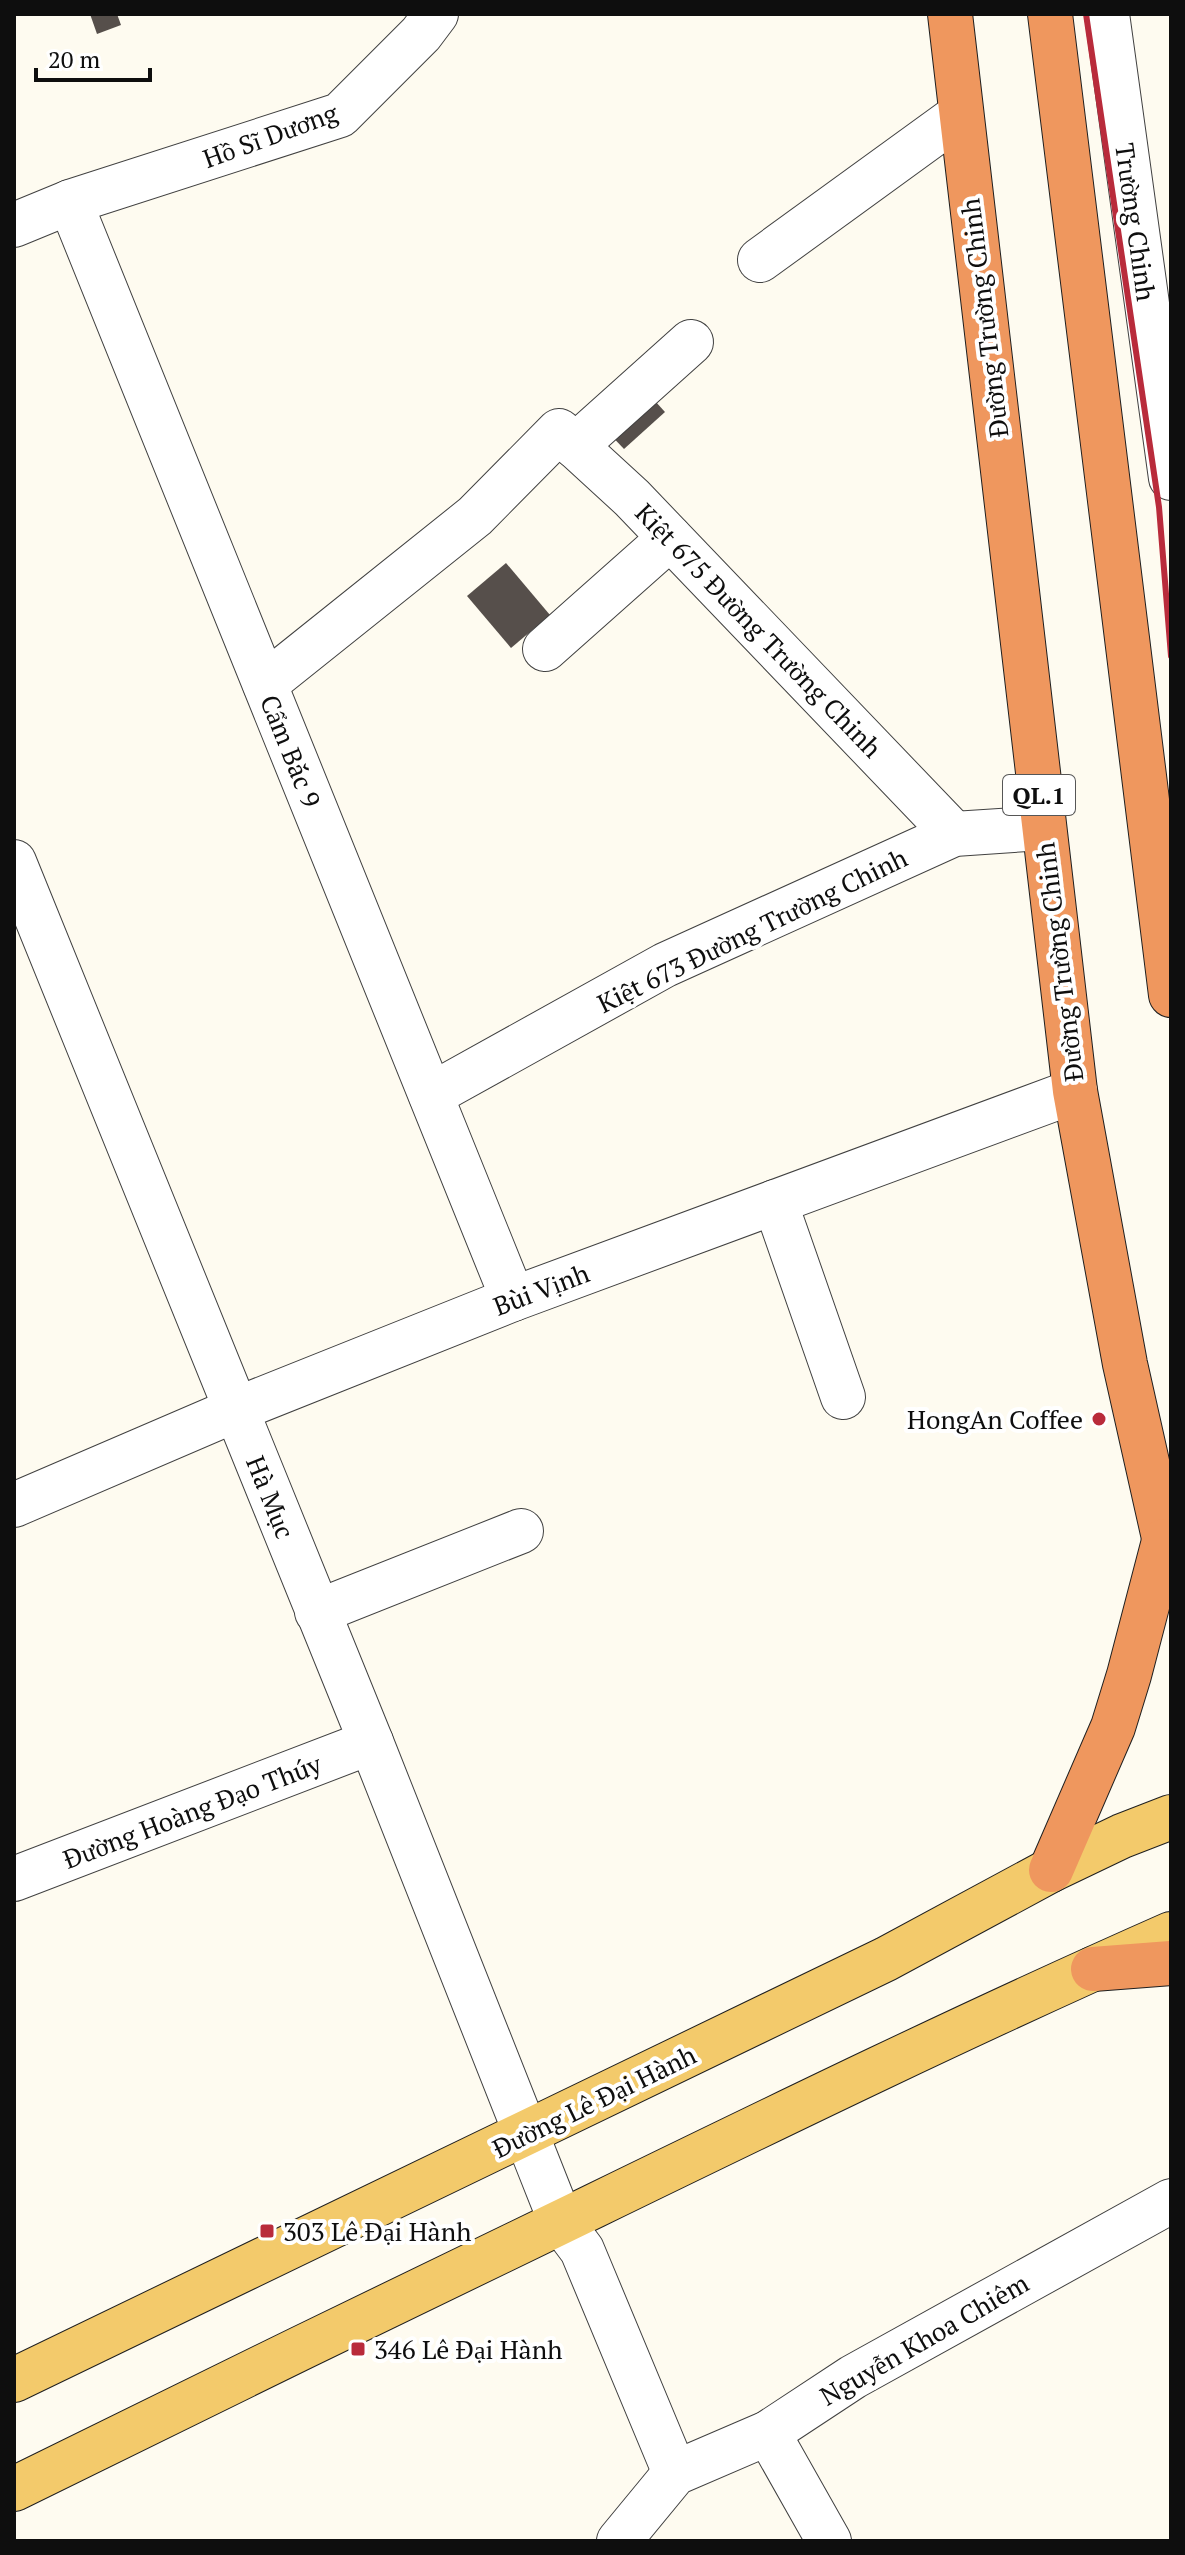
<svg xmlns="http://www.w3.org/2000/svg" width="1185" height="2555" font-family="'PT Serif',serif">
<rect width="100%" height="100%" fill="#fefbf0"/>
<!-- building -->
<g fill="#564f4b">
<path d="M90 14H117L121 25 97 34Z"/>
<path d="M645 390 665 412 624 449 604 428Z"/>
<path d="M506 563 550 615 511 648 467 596Z"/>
</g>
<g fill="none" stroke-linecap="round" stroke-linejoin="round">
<!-- minor casing -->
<g stroke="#414141" stroke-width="46">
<g id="minor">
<path d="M1107 14 1171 478"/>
<path d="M70 202 513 1299"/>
<path d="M14 225 70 202 340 115 421 34 436 14"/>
<path d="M760 260 961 114"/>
<path d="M575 446 691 342"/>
<path d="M545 649 670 538"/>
<path d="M265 684 475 516 559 431 632 498 954 834"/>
<path d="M14 862 371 1742 561 2222 582 2250 675 2473"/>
<path d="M431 1095 665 965 954 834 1043 828"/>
<path d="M775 1202 843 1397"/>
<path d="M14 1505 235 1410 513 1299 1075 1091"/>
<path d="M317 1612 521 1531"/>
<path d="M14 1879 371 1742"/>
<path d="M768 2433 829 2541"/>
<path d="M619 2541 675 2473 768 2433 853 2377 1171 2201"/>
</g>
</g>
<!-- major casing -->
<g stroke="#1f1f1f" stroke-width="46">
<g id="major">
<path d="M14 2380 886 1959 1051 1870 1122 1836 1171 1817"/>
<path d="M14 2489C207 2393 400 2300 594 2206 785 2113 976 2020 1171 1934"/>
</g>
</g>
<!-- highway casing -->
<g stroke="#1f1f1f" stroke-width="46">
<g id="highway">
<path d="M950 14 1075 1091 1125 1364 1171 1569"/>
<path d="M1050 14 1171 995"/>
<path d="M1051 1870 1113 1727 1129 1675 1164 1541"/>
<path d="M1093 1969 1171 1963"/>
</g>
</g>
<!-- minor -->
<use href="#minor" stroke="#fff" stroke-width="44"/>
<!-- major -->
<use href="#major" stroke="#f3ca6b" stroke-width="44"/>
<!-- highway -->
<use href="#highway" stroke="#ef975e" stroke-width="44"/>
<!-- rail -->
<path stroke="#b92b3b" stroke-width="6" d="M1086 14 1159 507 1171 656"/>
</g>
<!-- markers -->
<g fill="#b92b3b" stroke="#fff" stroke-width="3">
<circle cx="1099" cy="1419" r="8"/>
<rect x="259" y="2223" width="16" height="16" rx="4"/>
<rect x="350" y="2341" width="16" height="16" rx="4"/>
</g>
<g text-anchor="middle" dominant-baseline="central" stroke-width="8" stroke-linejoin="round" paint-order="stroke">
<!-- shield labels -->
<rect fill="#fff" stroke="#565656" stroke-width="2" x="1003" y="775" width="72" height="40" rx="6"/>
<g font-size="24" font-weight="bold" fill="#0e0e0e">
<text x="1039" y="795">QL.1</text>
</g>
<!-- street labels -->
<g font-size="26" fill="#0e0e0e" stroke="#fff">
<text transform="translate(270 135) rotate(-20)">Hồ Sĩ Dương</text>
<text transform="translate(1136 222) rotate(82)">Trường Chinh</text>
<text transform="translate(984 318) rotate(-97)">Đường Trường Chinh</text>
<text transform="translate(759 630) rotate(46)">Kiệt 675 Đường Trường Chinh</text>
<text transform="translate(291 751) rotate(68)">Cẩm Bắc 9</text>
<text transform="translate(752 930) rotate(-26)">Kiệt 673 Đường Trường Chinh</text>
<text transform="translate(1059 962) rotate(-97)">Đường Trường Chinh</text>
<text transform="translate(541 1289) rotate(-21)">Bùi Vịnh</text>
<text transform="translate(271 1497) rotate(68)">Hà Mục</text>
<text transform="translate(192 1811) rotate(-21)">Đường Hoàng Đạo Thúy</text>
<text transform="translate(594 2101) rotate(-26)">Đường Lê Đại Hành</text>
<text transform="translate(924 2339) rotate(-30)">Nguyễn Khoa Chiêm</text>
</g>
<!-- poi labels -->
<g font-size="26" fill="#0e0e0e" stroke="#fff" text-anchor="start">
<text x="1083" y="1419" text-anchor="end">HongAn Coffee</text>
<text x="283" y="2231">303 Lê Đại Hành</text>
<text x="374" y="2349">346 Lê Đại Hành</text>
</g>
</g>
<!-- border -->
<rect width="1185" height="2555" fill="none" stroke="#0e0e0e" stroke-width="32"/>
<!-- scale -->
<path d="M36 68v12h114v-12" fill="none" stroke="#0e0e0e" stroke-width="4"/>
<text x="48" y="68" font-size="24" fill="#0e0e0e" stroke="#ffffff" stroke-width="6" paint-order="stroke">20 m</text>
</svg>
